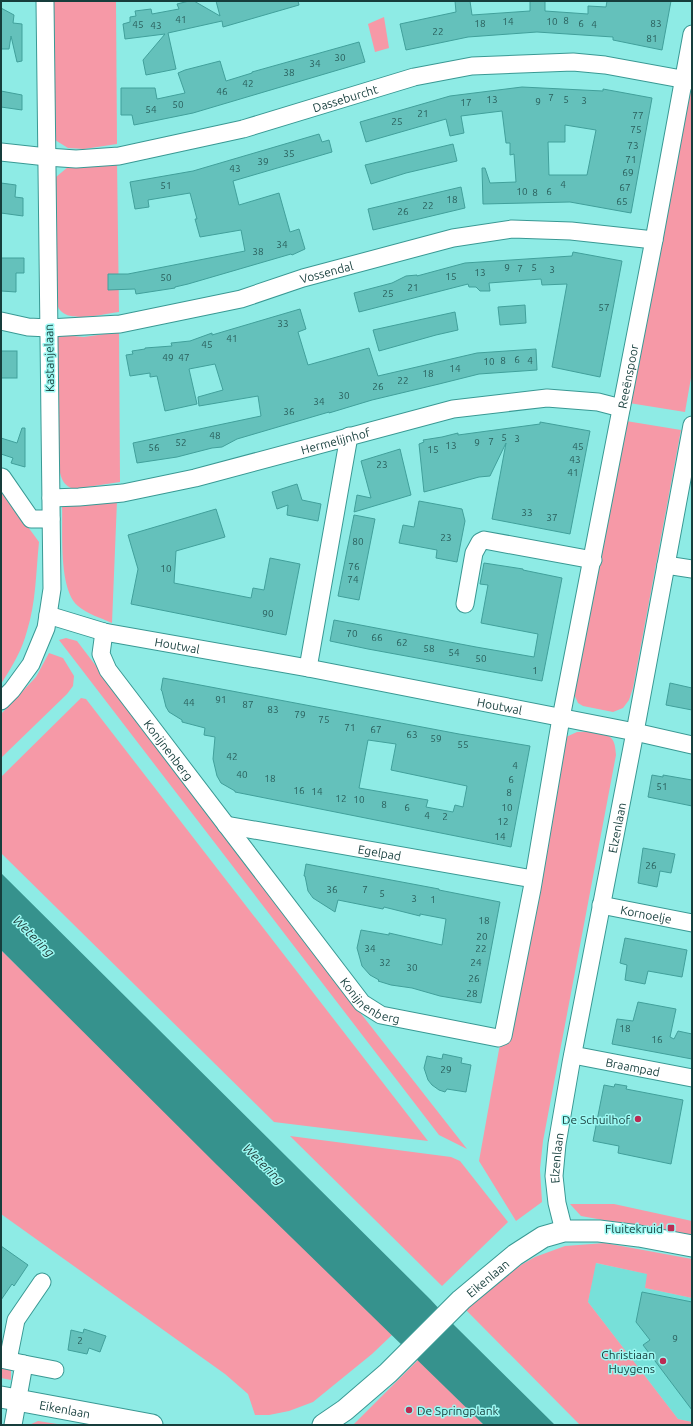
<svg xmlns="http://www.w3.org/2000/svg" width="693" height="1426" font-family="Ubuntu,sans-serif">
<rect width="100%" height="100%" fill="#8eebe5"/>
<!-- built -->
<path fill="#77e0d9" d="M595 1263 648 1274 645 1288 692 1298V1422L678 1419 588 1302Z"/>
<!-- green -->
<g fill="#f699a7">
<path d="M54 1H116L117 144 84 149 68 148 55 140Z"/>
<path d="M384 17 389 48 375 52 368 24Z"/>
<path d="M692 90V372L685 412 629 403 688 94Z"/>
<path d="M117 160 119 312C104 314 73 322 62 312 59 310 58 307 57 304L56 177 68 167Z"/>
<path d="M119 332 120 482 74 489C61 485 61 476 58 464L57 337 61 335 84 337Z"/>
<path d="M626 421 681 430 633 688 629 700 623 708 613 712 583 706 578 703 574 694Z"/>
<path d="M1 490 39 542C36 571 36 603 27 631 22 650 12 667 1 684Z"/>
<path d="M117 501 112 623C101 618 87 614 78 606 58 589 63 531 62 505Z"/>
<path d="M66 638 77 641 362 1015 467 1149 439 1135 59 640Z"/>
<path d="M49 653 63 658 74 676 73 686 67 694 1 758V714L36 677Z"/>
<path d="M81 698 86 699 428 1141 274 1122 1 853V777Z"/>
<path d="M596 731C612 736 615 738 616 755L543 1141 540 1169 542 1202 516 1221 479 1161 500 1044 506 1045 566 737 577 732Z"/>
<path d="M1 950 392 1335 372 1354 313 1402 289 1411 269 1415H255L248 1394 225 1374 1 1214Z"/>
<path d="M290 1136 451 1157 460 1161 508 1222 442 1286Z"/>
<path d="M570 1204H614L692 1221V1236L581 1216Z"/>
<path d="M605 1243 692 1259V1298L645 1288 647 1274 596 1263 588 1302 678 1419 692 1422V1425H580L466 1310 482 1294 521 1265 535 1257 565 1246Z"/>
<path d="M418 1360 484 1425H353Z"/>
<path d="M1 1367 11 1368V1380L1 1378Z"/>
<path d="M38 1421 64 1425H29Z"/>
</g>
<!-- water -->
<path fill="#36928d" d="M1 873 430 1299 455 1326 555 1425H484L217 1165 1 950Z"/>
<!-- building -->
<g fill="#64c1bb" stroke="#41a09b" fill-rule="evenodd">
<path d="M189 1H194L220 16 216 1H298L299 5 223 27 222 21 168 33 176 69 146 75 143 60 165 34 125 39 123 24 130 22V17L136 16 135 11 151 9 152 14 179 9 177 4Z"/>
<path d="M455 1H470L472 15 530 11V1H545V11L588 14V6L606 7 607 1H671L662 50 613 40V37L537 32 468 37 406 50 400 24 456 12Z"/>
<path d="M1 8 14 15 13 23 22 24V61L17 62 11 36 9 49H1Z"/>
<path d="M359 42 365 62 193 113 134 125 132 115H121V88H155L157 99 185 93 178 73 185 70 220 61 226 81 252 73V72Z"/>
<path d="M522 87 603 91V89L652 98 631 213 570 202 483 204 482 168H485L490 183 516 182 514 154 510 155V143H506L502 111 461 116 464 133 450 136 446 119 366 142 360 122 450 96ZM565 125 596 130 587 175H549L548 142H565Z"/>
<path d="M1 91 22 95V110L1 107Z"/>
<path d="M319 134 322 142 329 140 332 152 233 181 239 205 279 193 290 232 299 229 305 249 292 255 291 254 188 284 175 287V288L136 294 135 289 108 290V274H128L245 251 241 230 200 237 195 219H197L190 193 148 200 149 207 135 209 130 182 193 171Z"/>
<path d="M453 144 457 161 406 173 371 184 365 165Z"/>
<path d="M1 183 16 185 15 197 23 198V216L1 213Z"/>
<path d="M461 187 465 208 373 230 368 209Z"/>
<path d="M573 252 622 261 600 377 552 367 567 284 542 285 541 279 489 283 490 291H480L476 287H469L468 284 359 312 354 293 392 283 406 276 417 275V276L465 263 572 256Z"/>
<path d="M1 258H24V273H16V292L1 291Z"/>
<path d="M525 305 526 323 500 325 498 307Z"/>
<path d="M300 309 306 329 298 332 308 365 369 348 378 376 477 353 536 349 537 370 479 374 439 384 372 400 329 413V412L237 439 222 447 212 448 177 457 137 463 133 443 261 416 258 396 199 406 198 397 223 390 215 364 189 369 197 404 165 411 157 376 150 377V373L130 376 126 355 133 354 132 351 145 349V348L172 346 171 343 190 341 212 333V335Z"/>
<path d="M455 312 458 330 436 335 379 351 373 330Z"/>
<rect x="1" y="351" width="16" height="27"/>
<path d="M540 422 590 431 570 534 492 519 506 443 490 476 479 477 424 492 419 444 424 442 423 440 442 437 458 433V435L540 424Z"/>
<path d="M22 428H25V467L11 463 13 458 1 454V438L17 443Z"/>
<path d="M400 449 411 495 354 512 357 495 371 498 361 461Z"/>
<path d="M297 484 302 500 321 504 318 521 287 515 288 505 277 509 272 492Z"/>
<path d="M419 501 462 509 465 521 457 562 436 558 437 550 399 543 403 525 414 527Z"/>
<path d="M216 509 225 537 176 551 174 583 251 598 253 588 264 590 270 558 300 564 286 635 131 604 138 569 128 535Z"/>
<path d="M354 515 375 519 359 600 338 596Z"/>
<path d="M484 563 523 569V570L562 578 542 681 368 649 330 641 334 620 476 647 534 657 538 634 481 623 488 585 480 584Z"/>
<path d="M163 678 459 734 530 746 511 847 235 792V791L221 783 217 776 213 759 215 737 204 735 205 728 182 722V720L169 712 166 707 162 691 161 690ZM368 740 396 744 391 770 467 786 463 807 455 805 453 812 426 807 428 800 359 788Z"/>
<path d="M670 683 692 688V710L666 705Z"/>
<path d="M652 775 663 777V775L692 780V806L648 797Z"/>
<path d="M643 848 675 854 671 873 660 871 657 887 638 883Z"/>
<path d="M306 864 439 889V890L500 902 481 1003 440 996 412 988 391 985 378 981 379 980 370 975 362 966 357 948 361 930 389 935V933L442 945 446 919 420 914V916L384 907 383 909 338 900 335 912 313 898 308 891 305 876H304Z"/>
<path d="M625 938 687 950 682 977 648 971 645 984 625 980 627 965 620 963Z"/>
<path d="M638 1002 676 1009 670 1037 674 1039 678 1031 692 1034V1059L612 1044 617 1019 633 1021Z"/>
<path d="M443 1054 462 1058 461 1063 471 1065 466 1092 447 1089 445 1092 439 1090 432 1085 428 1080 424 1068 427 1056 442 1059Z"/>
<path d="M615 1084 627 1086 626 1089 683 1100 671 1164 618 1153 619 1146 593 1141 604 1085 614 1087Z"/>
<path d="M1 1246 28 1265 14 1286 12 1284 1 1300Z"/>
<path d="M642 1292 692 1302V1410L643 1345 650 1340 636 1322Z"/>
<path d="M84 1329 106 1336 100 1352 89 1348 87 1354 68 1350 71 1330 83 1333Z"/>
</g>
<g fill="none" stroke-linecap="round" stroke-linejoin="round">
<!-- minor casing -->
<g stroke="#399994" stroke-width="19">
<g id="minor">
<path id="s1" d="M1 152 47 157 76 159 119 156 243 129 414 77 472 66 573 62 605 65 692 81"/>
<path id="s2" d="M1 321 28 327 49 328 120 324 241 299 303 278 453 238 512 229 571 231 654 240"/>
<path d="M2 477 31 519H51"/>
<path id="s3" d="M51 498 79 497 123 493 195 478 453 409 547 398 598 402 621 408"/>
<path d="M666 565 692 569"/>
<path d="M465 604 474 553 480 542 484 540 593 560"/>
<path id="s4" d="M48 615 104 632 308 668 635 732 692 745"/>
<path id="s5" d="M104 632 101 654 108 670 362 1003 381 1015 498 1038 503 1036 532 889 561 718 654 240 692 34"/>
<path d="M308 668 349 436"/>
<path d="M1 701 12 690 31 664 46 628 52 589 45 1"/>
<path id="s6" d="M226 825 533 879"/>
<path id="s7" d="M601 905 692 923"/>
<path id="s8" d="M573 1055 692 1078"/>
<path id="s9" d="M564 1231 557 1203 554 1176 557 1144 571 1063 635 732 692 425"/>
<path d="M1 1359 24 1364 13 1425"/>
<path d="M8 1360 16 1320 42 1282"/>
<path d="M24 1364 55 1370"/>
</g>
</g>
<!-- tertiary casing -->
<g stroke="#399994" stroke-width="23">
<g id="tertiary">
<path id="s10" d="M1 1397 152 1425"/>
<path id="s11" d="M323 1425 345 1410 388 1373 461 1300 515 1255 543 1237 564 1231H599L639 1236 692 1246"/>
</g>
</g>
<!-- minor -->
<use href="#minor" stroke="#fff" stroke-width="17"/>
<!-- tertiary -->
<use href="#tertiary" stroke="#fff" stroke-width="21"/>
</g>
<!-- markers -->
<g fill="#bb2b53" stroke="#9cf8f2" stroke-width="1.5">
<circle cx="638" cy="1119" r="4"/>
<rect x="667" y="1224" width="8" height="8" rx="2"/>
<circle cx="663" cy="1361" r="4"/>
<circle cx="409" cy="1410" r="4"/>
</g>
<g text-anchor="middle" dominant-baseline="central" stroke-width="3" stroke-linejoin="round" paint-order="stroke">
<!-- number labels -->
<g font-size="10" fill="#2a5f5c">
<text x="181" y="19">41</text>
<text x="566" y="20">8</text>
<text x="508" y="21">14</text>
<text x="552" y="21">10</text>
<text x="480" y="23">18</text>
<text x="581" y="23">6</text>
<text x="656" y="23">83</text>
<text x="138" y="24">45</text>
<text x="594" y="24">4</text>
<text x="156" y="25">43</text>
<text x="438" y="31">22</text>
<text x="652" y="38">81</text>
<text x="340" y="57">30</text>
<text x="315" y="63">34</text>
<text x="289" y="72">38</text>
<text x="248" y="83">42</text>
<text x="222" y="91">46</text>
<text x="551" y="97">7</text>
<text x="492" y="99">13</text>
<text x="566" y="99">5</text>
<text x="584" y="100">3</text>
<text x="538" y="101">9</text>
<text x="466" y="102">17</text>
<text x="178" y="104">50</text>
<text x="151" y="109">54</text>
<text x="423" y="113">21</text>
<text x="638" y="115">77</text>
<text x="397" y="121">25</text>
<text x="636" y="129">75</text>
<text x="633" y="145">73</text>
<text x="289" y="153">35</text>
<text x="631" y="159">71</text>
<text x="263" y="161">39</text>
<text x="235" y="168">43</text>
<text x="628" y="172">69</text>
<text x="563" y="184">4</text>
<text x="166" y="185">51</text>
<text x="625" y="187">67</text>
<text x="522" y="191">10</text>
<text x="549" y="191">6</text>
<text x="535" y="192">8</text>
<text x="452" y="199">18</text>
<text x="622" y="201">65</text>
<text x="428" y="205">22</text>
<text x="403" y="211">26</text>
<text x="282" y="244">34</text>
<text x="258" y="251">38</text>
<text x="507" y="267">9</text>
<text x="534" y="267">5</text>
<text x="520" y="268">7</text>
<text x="552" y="269">3</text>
<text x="480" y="272">13</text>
<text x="451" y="276">15</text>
<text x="166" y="277">50</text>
<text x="413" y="287">21</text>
<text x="388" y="293">25</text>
<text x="604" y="307">57</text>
<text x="283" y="323">33</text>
<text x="232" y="338">41</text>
<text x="207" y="344">45</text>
<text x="168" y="357">49</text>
<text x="184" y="357">47</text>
<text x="517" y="359">6</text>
<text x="503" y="360">8</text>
<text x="530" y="360">4</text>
<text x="489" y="361">10</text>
<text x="455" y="368">14</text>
<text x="428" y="373">18</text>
<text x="403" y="380">22</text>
<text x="378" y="386">26</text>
<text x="344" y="395">30</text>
<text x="319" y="401">34</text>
<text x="289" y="411">36</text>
<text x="215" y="435">48</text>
<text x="504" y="437">5</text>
<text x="517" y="438">3</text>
<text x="491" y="441">7</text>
<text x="181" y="442">52</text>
<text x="477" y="442">9</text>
<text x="451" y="445">13</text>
<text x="578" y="446">45</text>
<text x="154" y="447">56</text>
<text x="433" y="449">15</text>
<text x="575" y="459">43</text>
<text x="382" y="464">23</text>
<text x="573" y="472">41</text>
<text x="527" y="512">33</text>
<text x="552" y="517">37</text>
<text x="446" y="537">23</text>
<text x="358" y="541">80</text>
<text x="354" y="566">76</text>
<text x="166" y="568">10</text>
<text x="353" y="579">74</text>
<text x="268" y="613">90</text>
<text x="352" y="633">70</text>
<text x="377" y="637">66</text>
<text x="402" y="642">62</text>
<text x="429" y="648">58</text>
<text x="454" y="652">54</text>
<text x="481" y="658">50</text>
<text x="535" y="670">1</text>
<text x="221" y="699">91</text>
<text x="189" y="702">44</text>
<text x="248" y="704">87</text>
<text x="273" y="709">83</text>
<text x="300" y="714">79</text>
<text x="324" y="719">75</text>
<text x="350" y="727">71</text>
<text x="376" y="729">67</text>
<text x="412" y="734">63</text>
<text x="436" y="738">59</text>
<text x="463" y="744">55</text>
<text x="232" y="756">42</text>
<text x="515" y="765">4</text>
<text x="242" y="774">40</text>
<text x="270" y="778">18</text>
<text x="511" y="779">6</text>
<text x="662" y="786">51</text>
<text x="299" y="790">16</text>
<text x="317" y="791">14</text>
<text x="509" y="792">8</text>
<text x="341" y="798">12</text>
<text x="359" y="799">10</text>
<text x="384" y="804">8</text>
<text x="407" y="807">6</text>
<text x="507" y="807">10</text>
<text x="427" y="815">4</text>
<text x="445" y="816">2</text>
<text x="503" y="821">12</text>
<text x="500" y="836">14</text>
<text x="651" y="865">26</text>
<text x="332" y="889">36</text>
<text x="365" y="889">7</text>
<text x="382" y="893">5</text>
<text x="414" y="898">3</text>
<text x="433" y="899">1</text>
<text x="484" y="920">18</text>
<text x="482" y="936">20</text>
<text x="370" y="948">34</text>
<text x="481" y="948">22</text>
<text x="385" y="962">32</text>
<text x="476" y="962">24</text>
<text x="412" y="967">30</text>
<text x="474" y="978">26</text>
<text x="472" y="993">28</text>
<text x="625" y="1028">18</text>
<text x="657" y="1039">16</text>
<text x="446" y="1069">29</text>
<text x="675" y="1338">9</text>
<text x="80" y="1340">2</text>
</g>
<!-- street labels -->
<g font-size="12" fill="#163e3c" stroke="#9cf8f2">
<text stroke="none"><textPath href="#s1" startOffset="352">Dasseburcht</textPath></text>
<text stroke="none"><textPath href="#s2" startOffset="333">Vossendal</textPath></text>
<text transform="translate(49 358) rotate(-91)">Kastanjelaan</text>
<text stroke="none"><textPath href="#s5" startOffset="1277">Reeënspoor</textPath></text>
<text stroke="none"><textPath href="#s3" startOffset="291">Hermelijnhof</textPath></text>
<text stroke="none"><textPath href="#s4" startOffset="133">Houtwal</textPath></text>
<text stroke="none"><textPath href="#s4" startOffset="461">Houtwal</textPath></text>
<text stroke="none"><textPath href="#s5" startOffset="140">Konijnenberg</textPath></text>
<text stroke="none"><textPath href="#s9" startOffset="410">Elzenlaan</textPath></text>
<text stroke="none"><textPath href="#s6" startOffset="156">Egelpad</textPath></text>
<text stroke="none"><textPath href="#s7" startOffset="46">Kornoelje</textPath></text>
<text stroke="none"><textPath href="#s5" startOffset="464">Konijnenberg</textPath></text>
<text stroke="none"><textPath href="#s8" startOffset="61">Braampad</textPath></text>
<text stroke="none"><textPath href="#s9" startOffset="74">Elzenlaan</textPath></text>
<text stroke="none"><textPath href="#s11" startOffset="221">Eikenlaan</textPath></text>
<text stroke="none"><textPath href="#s10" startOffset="65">Eikenlaan</textPath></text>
</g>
<!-- poi labels -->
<g font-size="12" fill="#163e3c" stroke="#9cf8f2" text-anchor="end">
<text x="630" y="1119">De Schuilhof</text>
<text x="663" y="1228">Fluitekruid</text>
<text x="655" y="1354">Christiaan<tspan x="655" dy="14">Huygens</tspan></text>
<text x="417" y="1410" text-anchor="start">De Springplank</text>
</g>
<!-- water labels -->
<g font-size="13" font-style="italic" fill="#23403e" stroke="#9cf8f2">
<text transform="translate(34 936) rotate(45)">Wetering</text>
<text transform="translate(264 1164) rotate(45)">Wetering</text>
</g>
</g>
<!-- border -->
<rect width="693" height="1426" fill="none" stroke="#163e3c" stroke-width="4"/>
</svg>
